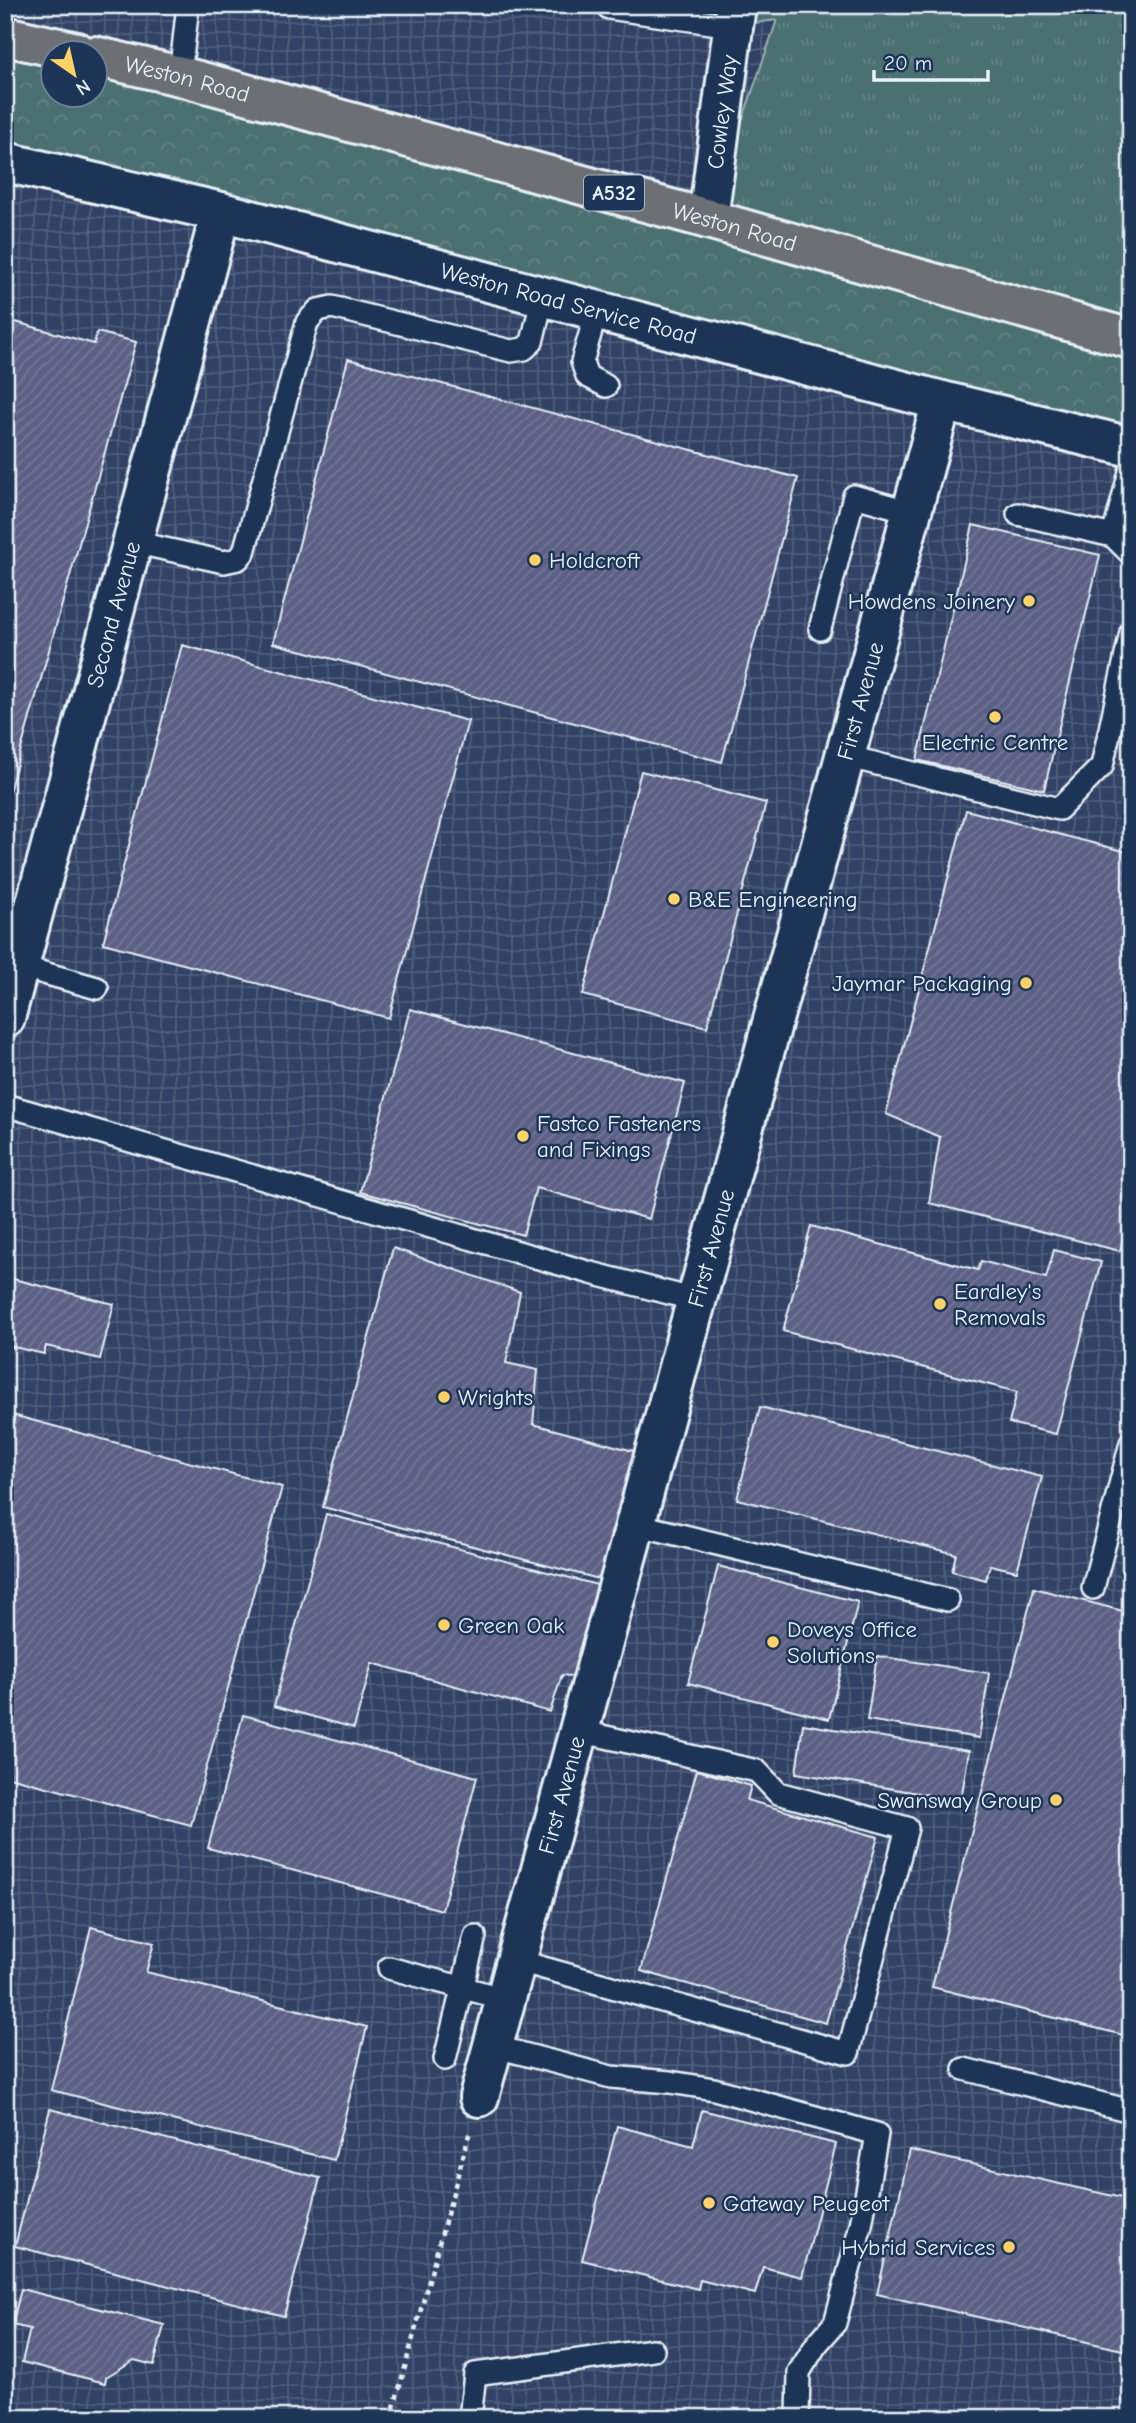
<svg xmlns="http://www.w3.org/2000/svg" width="1136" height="2423" font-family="'Comic Neue',sans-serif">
<defs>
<pattern id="industrial-grid" width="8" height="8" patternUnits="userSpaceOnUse" patternTransform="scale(1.75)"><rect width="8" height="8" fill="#304265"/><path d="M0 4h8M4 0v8" fill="none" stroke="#4e5e7c"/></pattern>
<pattern id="grass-tufts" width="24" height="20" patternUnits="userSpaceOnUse" patternTransform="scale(1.75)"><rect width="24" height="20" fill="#4b6f71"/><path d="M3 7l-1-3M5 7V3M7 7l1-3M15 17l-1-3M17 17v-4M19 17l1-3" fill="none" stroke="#658486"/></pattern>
<pattern id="park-crowns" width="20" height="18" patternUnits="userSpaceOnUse" patternTransform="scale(1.75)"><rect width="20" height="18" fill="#4b6f71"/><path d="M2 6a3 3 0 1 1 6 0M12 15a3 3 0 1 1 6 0" fill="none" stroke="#658486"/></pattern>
<pattern id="building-hatch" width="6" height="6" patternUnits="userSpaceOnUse" patternTransform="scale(1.75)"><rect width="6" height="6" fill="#5b6085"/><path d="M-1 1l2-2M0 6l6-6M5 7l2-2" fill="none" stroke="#737797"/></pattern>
</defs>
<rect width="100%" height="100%" fill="#1d3557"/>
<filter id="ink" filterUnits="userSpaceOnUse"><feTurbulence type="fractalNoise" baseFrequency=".0143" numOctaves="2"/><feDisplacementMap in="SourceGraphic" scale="14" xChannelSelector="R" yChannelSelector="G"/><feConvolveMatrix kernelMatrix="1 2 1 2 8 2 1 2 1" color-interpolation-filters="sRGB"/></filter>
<g filter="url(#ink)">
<!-- industrial -->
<path fill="url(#industrial-grid)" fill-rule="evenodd" d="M5 5H1131V2418H5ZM52 52H94V94H52Z"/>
<!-- grass -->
<path fill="url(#grass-tufts)" stroke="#9ab0b4" stroke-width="2" d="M734 5H1131V49L1121 138 1131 140V339L708 219 777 20 732 26Z"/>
<!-- park -->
<path fill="url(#park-crowns)" stroke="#9ab0b4" stroke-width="2" d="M5 36 52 52V94H94L95 56 1131 339V447L5 162Z"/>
<!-- building -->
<g fill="url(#building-hatch)" stroke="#e8f1f8" stroke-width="2">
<path d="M5 319 94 344 97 332 136 342 5 806Z"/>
<path d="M348 359 798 478 722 762 273 643Z"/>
<path d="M973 525 1100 555 1044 790 917 760Z"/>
<path d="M182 645 468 721 389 1018 103 943Z"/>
<path d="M641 771 766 803 707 1027 583 995Z"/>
<path d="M966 810 1131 853V1203L1120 1251 929 1203 940 1137 886 1114Z"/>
<path d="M410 1009 685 1083 649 1219 536 1188 523 1235 360 1192Z"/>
<path d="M811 1226 978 1270 981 1261 1046 1278 1054 1250 1101 1262 1056 1434 1009 1423 1017 1392 783 1331Z"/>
<path d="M393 1248 520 1292 506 1363 538 1370 533 1424 641 1453 599 1579 323 1507Z"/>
<path d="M13 1279 114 1304 100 1359 46 1346 44 1354 5 1345V1308Z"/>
<path d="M760 1407 1042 1477 1017 1571 990 1565 986 1580 952 1571 956 1554 737 1499Z"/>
<path d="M5 1413 282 1487 191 1825 5 1776Z"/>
<path d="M326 1514 601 1586 579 1677 562 1675 550 1712 372 1663 354 1728 274 1706Z"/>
<path d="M718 1566 858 1602 829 1719 688 1683Z"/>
<path d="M1034 1588 1131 1613V2037L932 1987Z"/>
<path d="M877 1656 989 1673 979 1738 867 1720Z"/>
<path d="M243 1715 477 1777 442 1910 208 1848Z"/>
<path d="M803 1724 969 1751 961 1800 796 1773Z"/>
<path d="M697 1770 751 1786 747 1800 878 1837 826 2023 641 1971Z"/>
<path d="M91 1927 154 1943 146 1972 367 2027 334 2160 51 2090Z"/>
<path d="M50 2109 320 2178 284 2316 15 2246Z"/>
<path d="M702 2110 836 2144 802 2277 763 2267 755 2294 700 2280 698 2289 582 2260 617 2126 693 2146Z"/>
<path d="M910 2150 1131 2200V2352L877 2294Z"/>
<path d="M21 2289 164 2325 154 2365 134 2360 106 2377 105 2383 22 2362 30 2329 12 2325Z"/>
</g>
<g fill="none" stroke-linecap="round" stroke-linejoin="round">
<!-- service casing -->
<g stroke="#e8f1f8" stroke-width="26">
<g id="service">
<path d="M609 8 732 26"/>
<path d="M180 76 188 5"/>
<path d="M597 310 582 362 587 376 606 386"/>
<path d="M1018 514 1113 536 1131 554"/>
<path d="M1113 536 1131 468"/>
<path d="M133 542 224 562 238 559 244 552 307 322 318 310 332 307 511 351 524 349 532 342 543 296"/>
<path d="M820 629 854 496 912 512"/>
<path d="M845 756 1059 809 1102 766 1131 632"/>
<path d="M19 966 97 988"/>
<path d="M5 1105 591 1273 696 1300"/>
<path d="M635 1524 948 1600"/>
<path d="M1093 1588 1131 1443"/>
<path d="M515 1960 848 2053 907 1828 778 1793 757 1771 579 1731"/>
<path d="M389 1968 505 1999"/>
<path d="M493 2046 611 2077 670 2082 714 2089 877 2134 861 2225 835 2323 816 2345 799 2372 798 2418"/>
<path d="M445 2059 475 1936"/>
<path d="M964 2069 1131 2111"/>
<path d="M470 2418 475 2374 653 2350"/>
</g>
</g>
<!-- minor casing -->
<g stroke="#e8f1f8" stroke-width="44">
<g id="minor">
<path id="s1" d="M5 162 221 212 942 401 1131 447"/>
<path id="s2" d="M708 219 736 5"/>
<path id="s3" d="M5 1018 221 212"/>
<path id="s4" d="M479 2097 942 401"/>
</g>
</g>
<!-- primary casing -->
<g stroke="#e8f1f8" stroke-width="44">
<g id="primary">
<path d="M5 36 77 52"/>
<path id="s5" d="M94 56 180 76 708 219 1131 339"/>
</g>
</g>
<!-- path -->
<path stroke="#e8f1f8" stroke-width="4.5" stroke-dasharray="5 5" stroke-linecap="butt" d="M391 2418 470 2131"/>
<!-- service -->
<use href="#service" stroke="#1d3557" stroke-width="21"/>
<!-- minor -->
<use href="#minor" stroke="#1d3557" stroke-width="38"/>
<!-- primary -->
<use href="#primary" stroke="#6c6f75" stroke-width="38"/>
</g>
</g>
<!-- markers -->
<g fill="#ffd166" stroke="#1d3557" stroke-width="2.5">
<circle cx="535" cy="560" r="7"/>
<circle cx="1029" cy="601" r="7"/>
<circle cx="995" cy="717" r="7"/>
<circle cx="674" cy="899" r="7"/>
<circle cx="1026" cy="983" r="7"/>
<circle cx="523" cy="1136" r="7"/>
<circle cx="940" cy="1304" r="7"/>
<circle cx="444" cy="1397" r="7"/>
<circle cx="444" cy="1625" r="7"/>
<circle cx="773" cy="1642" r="7"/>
<circle cx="1056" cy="1800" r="7"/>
<circle cx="709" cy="2203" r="7"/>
<circle cx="1009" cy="2247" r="7"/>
</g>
<g text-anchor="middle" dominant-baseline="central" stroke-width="5" stroke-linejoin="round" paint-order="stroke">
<!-- shield labels -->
<rect fill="#1d3557" stroke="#abb9c8" stroke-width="2" x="584" y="175.5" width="60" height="35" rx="5"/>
<g font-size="21" font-weight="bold" fill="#e8f1f8">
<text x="614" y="193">A532</text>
</g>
<!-- street labels -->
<g font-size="23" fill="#e8f1f8" stroke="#1d3557">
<text stroke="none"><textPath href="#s5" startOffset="96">Weston Road</textPath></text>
<text stroke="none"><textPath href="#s2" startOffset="108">Cowley Way</textPath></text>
<text stroke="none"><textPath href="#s5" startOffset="663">Weston Road</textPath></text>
<text stroke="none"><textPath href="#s1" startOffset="581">Weston Road Service Road</textPath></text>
<text stroke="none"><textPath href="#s3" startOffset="418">Second Avenue</textPath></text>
<text stroke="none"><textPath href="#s4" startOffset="1447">First Avenue</textPath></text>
<text stroke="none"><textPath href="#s4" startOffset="880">First Avenue</textPath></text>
<text stroke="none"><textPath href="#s4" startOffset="313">First Avenue</textPath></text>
</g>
<!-- poi labels -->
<g font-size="23" fill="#e8f1f8" stroke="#1d3557" text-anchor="start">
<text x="549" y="560">Holdcroft</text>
<text x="1015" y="601" text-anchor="end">Howdens Joinery</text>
<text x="995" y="742" text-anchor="middle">Electric Centre</text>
<text x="688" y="899">B&amp;E Engineering</text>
<text x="1012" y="983" text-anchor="end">Jaymar Packaging</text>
<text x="537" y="1123">Fastco Fasteners<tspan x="537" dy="26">and Fixings</tspan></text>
<text x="954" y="1291">Eardley's<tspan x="954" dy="26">Removals</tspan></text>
<text x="458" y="1397">Wrights</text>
<text x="458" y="1625">Green Oak</text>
<text x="787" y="1629">Doveys Office<tspan x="787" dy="26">Solutions</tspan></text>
<text x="1042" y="1800" text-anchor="end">Swansway Group</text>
<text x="723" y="2203">Gateway Peugeot</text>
<text x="995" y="2247" text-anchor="end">Hybrid Services</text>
</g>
</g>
<!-- margin -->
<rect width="1136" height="2423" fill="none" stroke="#1d3557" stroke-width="28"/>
<rect x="14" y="14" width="1108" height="2395" fill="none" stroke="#e8f1f8" stroke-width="2.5" filter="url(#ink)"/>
<!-- north arrow -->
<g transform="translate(74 74) rotate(146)"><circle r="33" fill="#1d3557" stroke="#6e8097" stroke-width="2"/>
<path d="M0-5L12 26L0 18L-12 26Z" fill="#ffd166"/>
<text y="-10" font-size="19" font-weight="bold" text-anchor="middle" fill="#e8f1f8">N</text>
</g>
<!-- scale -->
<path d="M874 70v10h114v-10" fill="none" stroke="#e8f1f8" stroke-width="3.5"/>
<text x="884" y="70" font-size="21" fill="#e8f1f8" stroke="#1d3557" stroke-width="5" paint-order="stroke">20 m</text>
</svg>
